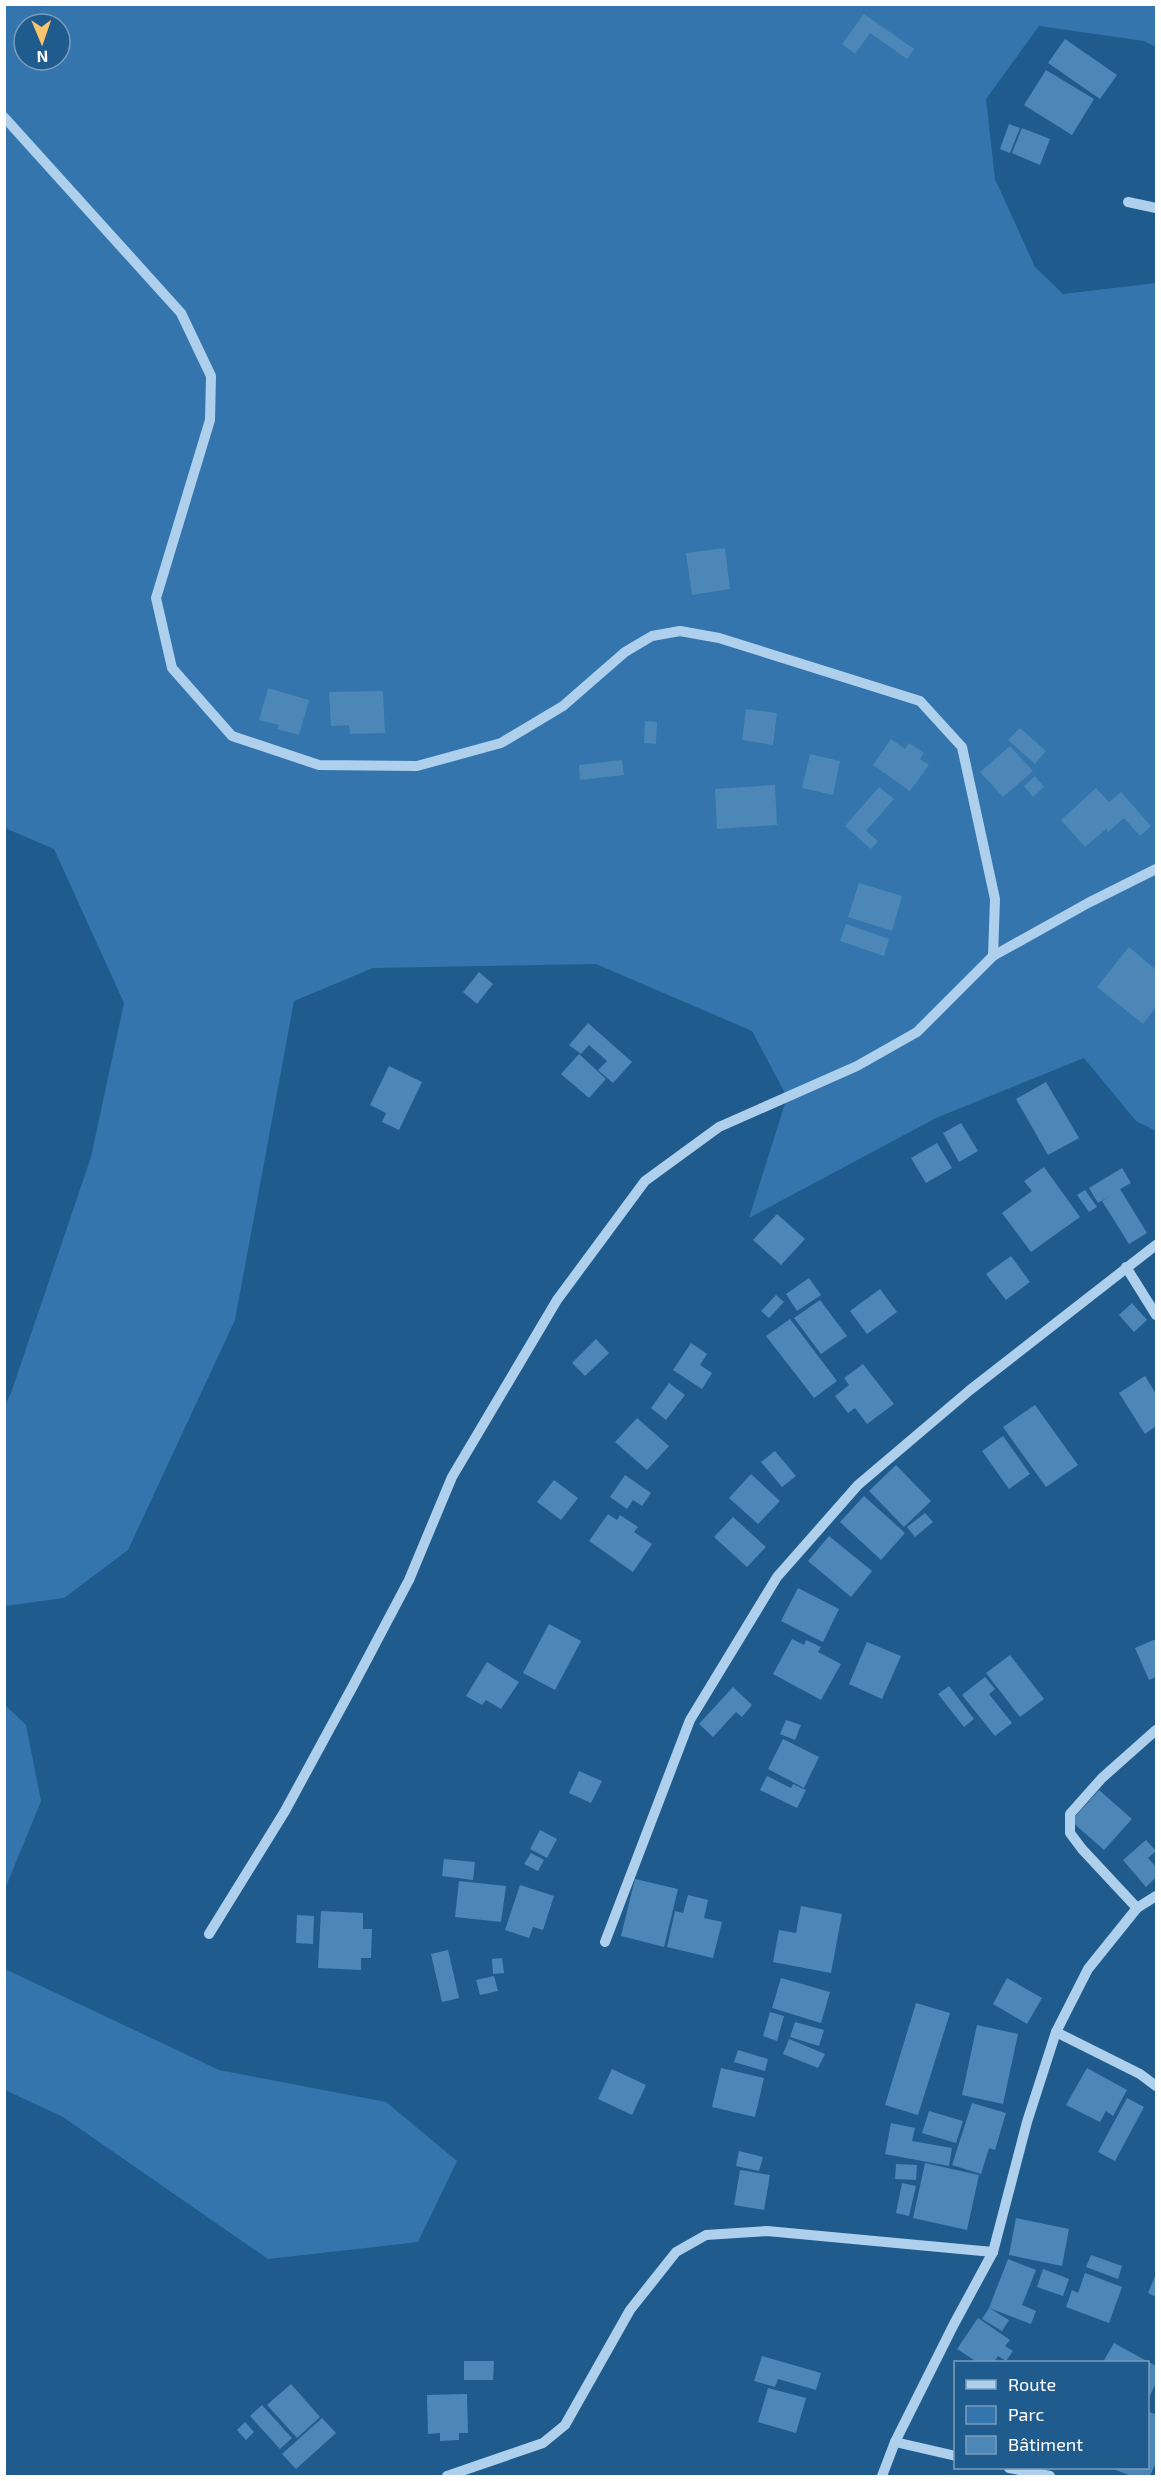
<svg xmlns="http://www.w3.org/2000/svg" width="1161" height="2481" font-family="'Exo 2',sans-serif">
<rect width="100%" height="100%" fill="#205b8e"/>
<!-- green -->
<g fill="#3375ac" fill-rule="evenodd">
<path d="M5 5H1156V47L1144 41 1039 26 986 99 995 179 1035 267 1063 294 1156 283V1131L1136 1121 1084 1058 936 1118 749 1218 787 1097 752 1031 596 964 373 968 294 1001 235 1320 128 1550 64 1598 5 1606 4 1406 11 1393 91 1157 124 1003 54 849 5 828ZM24 24H60V60H24Z"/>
<path d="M5 1705 26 1725 41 1801 5 1889Z"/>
<path d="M5 1969 219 2070 386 2102 457 2161 418 2242 268 2259 63 2117 5 2090Z"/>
</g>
<!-- building -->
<g fill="#4c87b8">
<path d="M864 14 914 49 907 59 870 33 855 54 842 44Z"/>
<path d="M1065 39 1117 75 1100 99 1048 63Z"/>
<path d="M1046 70 1094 99 1072 135 1024 105Z"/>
<path d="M1009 124 1020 128 1010 153 1000 149Z"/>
<path d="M1022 128 1050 139 1040 165 1012 153Z"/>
<path d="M725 548 730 589 692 595 686 553Z"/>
<path d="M268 688 309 700 299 735 277 729 279 725 259 720Z"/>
<path d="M383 691 385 733 350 734 349 725 331 726 329 692Z"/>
<path d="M746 709 777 713 773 745 742 740Z"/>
<path d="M645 721 657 722 656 744 644 743Z"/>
<path d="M1020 728 1046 751 1035 764 1008 740Z"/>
<path d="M891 739 905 749 909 743 924 753 920 759 929 765 910 791 873 765Z"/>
<path d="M1010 746 1033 771 1003 797 980 772Z"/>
<path d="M810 754 840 761 833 795 802 788Z"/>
<path d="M622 760 624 775 580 780 579 765Z"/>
<path d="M1035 776 1044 787 1033 797 1024 786Z"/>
<path d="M775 785 777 825 717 829 715 789Z"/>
<path d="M879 787 894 799 866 831 878 841 871 849 845 826Z"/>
<path d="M1096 788 1109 802 1121 792 1151 826 1140 836 1124 818 1108 832 1106 829 1085 847 1061 820Z"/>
<path d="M859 883 902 896 892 931 848 917Z"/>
<path d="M846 924 889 939 884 956 840 941Z"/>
<path d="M1129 947 1156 970V1007L1143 1024 1097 987Z"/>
<path d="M479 972 493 984 477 1004 463 992Z"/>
<path d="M588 1023 632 1062 613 1083 598 1070 607 1061 589 1045 581 1054 569 1045Z"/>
<path d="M579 1054 606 1079 589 1098 561 1074Z"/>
<path d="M389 1066 422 1082 399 1130 382 1122 386 1113 370 1105Z"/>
<path d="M1046 1082 1079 1138 1048 1155 1016 1099Z"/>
<path d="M961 1123 978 1151 959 1162 943 1133Z"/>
<path d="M937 1143 952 1168 926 1183 911 1158Z"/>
<path d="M1044 1167 1080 1217 1031 1252 1002 1213 1032 1191 1024 1181Z"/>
<path d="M1122 1168 1131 1183 1120 1189 1147 1233 1129 1244 1102 1201 1116 1192 1098 1203 1089 1188Z"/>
<path d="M1085 1190 1097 1207 1089 1212 1077 1195Z"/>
<path d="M777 1214 805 1239 781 1265 753 1240Z"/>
<path d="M1011 1256 1030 1282 1006 1300 986 1274Z"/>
<path d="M809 1278 821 1295 797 1311 786 1294Z"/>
<path d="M880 1289 897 1312 867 1334 850 1311Z"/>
<path d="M776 1295 784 1302 769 1318 761 1311Z"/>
<path d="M820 1300 847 1336 821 1354 794 1318Z"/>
<path d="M1132 1303 1147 1320 1134 1332 1119 1315Z"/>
<path d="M790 1319 837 1381 814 1398 766 1336Z"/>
<path d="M596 1339 609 1353 585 1376 572 1363Z"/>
<path d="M691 1343 707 1354 700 1365 712 1373 702 1389 673 1370Z"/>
<path d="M863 1364 894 1404 867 1424 855 1408 848 1413 835 1396 849 1385 844 1378Z"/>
<path d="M1145 1376 1156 1394V1426L1145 1434 1119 1393Z"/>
<path d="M669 1383 685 1395 666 1420 651 1408Z"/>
<path d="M1035 1405 1078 1465 1046 1487 1003 1427Z"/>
<path d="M637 1418 669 1446 647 1470 615 1442Z"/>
<path d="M1003 1436 1030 1474 1009 1489 982 1451Z"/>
<path d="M775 1451 796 1476 782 1487 761 1462Z"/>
<path d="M896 1465 931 1501 904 1527 869 1491Z"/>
<path d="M751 1474 780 1501 758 1524 729 1498Z"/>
<path d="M625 1475 651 1493 642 1506 633 1500 627 1509 610 1497Z"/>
<path d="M554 1480 578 1498 561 1520 537 1502Z"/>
<path d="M864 1496 905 1533 881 1560 840 1522Z"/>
<path d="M925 1513 933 1522 915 1537 907 1527Z"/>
<path d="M608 1514 617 1520 620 1515 638 1527 634 1532 652 1544 633 1572 589 1541Z"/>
<path d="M733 1517 766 1547 747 1567 714 1537Z"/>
<path d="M829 1536 872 1571 851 1597 808 1561Z"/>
<path d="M798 1588 839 1609 823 1642 781 1621Z"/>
<path d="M549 1624 581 1641 555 1690 523 1673Z"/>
<path d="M792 1639 804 1645 806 1640 821 1647 818 1652 841 1664 821 1700 773 1674Z"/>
<path d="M1156 1639V1677L1149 1680 1135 1648Z"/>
<path d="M867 1642 901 1656 882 1699 849 1684Z"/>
<path d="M1010 1655 1044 1699 1020 1717 986 1673Z"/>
<path d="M487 1662 519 1682 501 1709 486 1700 482 1705 466 1696Z"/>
<path d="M985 1677 995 1689 989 1694 1012 1723 995 1736 962 1695Z"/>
<path d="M949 1686 974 1719 964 1727 938 1694Z"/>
<path d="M733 1687 752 1705 742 1717 736 1712 713 1737 699 1724Z"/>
<path d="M786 1720 801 1725 795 1740 780 1734Z"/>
<path d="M783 1739 819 1757 804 1788 768 1769Z"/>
<path d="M579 1771 602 1781 591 1803 569 1793Z"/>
<path d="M767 1776 791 1788 793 1784 806 1790 797 1808 760 1790Z"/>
<path d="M1099 1790 1132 1819 1104 1850 1071 1821Z"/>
<path d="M540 1830 557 1839 547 1858 530 1849Z"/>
<path d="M1146 1840 1156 1851 1148 1858 1156 1867V1877L1146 1887 1123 1860Z"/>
<path d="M531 1853 544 1860 538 1871 524 1864Z"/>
<path d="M444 1859 475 1862 473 1880 442 1876Z"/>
<path d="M635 1879 678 1889 664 1947 621 1936Z"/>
<path d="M459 1881 506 1886 501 1922 455 1917Z"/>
<path d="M520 1885 554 1896 543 1930 533 1927 529 1938 505 1930Z"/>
<path d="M688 1895 708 1900 704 1918 722 1922 713 1958 667 1947 675 1911 683 1913Z"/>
<path d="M801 1906 842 1914 831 1973 773 1962 779 1930 796 1933Z"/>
<path d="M321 1911 363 1913V1929H372L371 1958H361V1970L318 1968Z"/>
<path d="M297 1915 314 1916 313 1944 296 1943Z"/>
<path d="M448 1950 459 1998 442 2002 431 1954Z"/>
<path d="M502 1958 504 1973 493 1974 492 1959Z"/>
<path d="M494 1976 498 1991 480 1995 476 1980Z"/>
<path d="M781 1978 830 1992 821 2023 772 2008Z"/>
<path d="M1007 1978 1042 1998 1027 2024 993 2004Z"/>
<path d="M916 2003 950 2013 918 2115 885 2105Z"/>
<path d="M770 2012 784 2016 777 2041 763 2036Z"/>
<path d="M795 2022 824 2030 819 2046 790 2037Z"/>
<path d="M977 2025 1018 2034 1003 2104 962 2095Z"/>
<path d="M789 2039 825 2054 818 2068 783 2054Z"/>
<path d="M738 2050 768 2059 765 2071 734 2062Z"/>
<path d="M721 2068 764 2078 755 2117 712 2107Z"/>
<path d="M1087 2068 1127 2090 1113 2116 1106 2111 1100 2122 1066 2105Z"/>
<path d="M612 2069 646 2085 632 2115 598 2099Z"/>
<path d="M1127 2098 1144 2107 1115 2161 1098 2152Z"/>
<path d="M972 2103 1006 2113 995 2150 989 2148 981 2174 952 2165Z"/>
<path d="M929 2111 963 2121 956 2143 922 2133Z"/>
<path d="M891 2123 915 2128 912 2141 952 2148 949 2166 885 2154Z"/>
<path d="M739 2151 763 2157 759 2171 736 2166Z"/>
<path d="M925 2163 979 2175 967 2230 913 2218Z"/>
<path d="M896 2164 917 2165 916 2180 895 2179Z"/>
<path d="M740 2170 770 2175 764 2210 734 2205Z"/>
<path d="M902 2183 916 2186 909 2216 896 2213Z"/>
<path d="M1016 2218 1069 2229 1062 2266 1009 2255Z"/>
<path d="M1091 2255 1122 2266 1118 2279 1086 2267Z"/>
<path d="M1008 2259 1036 2270 1022 2305 1036 2311 1031 2324 989 2308Z"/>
<path d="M1043 2269 1069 2279 1063 2296 1037 2287Z"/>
<path d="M1085 2273 1122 2287 1109 2323 1066 2307 1072 2290 1078 2293Z"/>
<path d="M1156 2274V2297L1148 2293Z"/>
<path d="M989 2308 1009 2320 1002 2331 982 2319Z"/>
<path d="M978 2318 1010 2340 1005 2346 1013 2351 1006 2361 998 2356 994 2362H977L957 2349Z"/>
<path d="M1114 2343 1156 2366V2383L1148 2400V2362H1103Z"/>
<path d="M762 2356 821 2373 816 2390 778 2379 775 2387 754 2381Z"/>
<path d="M464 2361H494L493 2380H464Z"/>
<path d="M291 2384 320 2417 297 2438 267 2405Z"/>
<path d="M768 2388 806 2398 796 2433 758 2422Z"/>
<path d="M467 2394 468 2433H459V2440L440 2441V2433L428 2434 427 2395Z"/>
<path d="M262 2405 292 2438 280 2449 250 2416Z"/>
<path d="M1148 2411 1156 2415V2462L1150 2476H1131L1111 2468H1148Z"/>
<path d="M322 2418 336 2433 296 2469 282 2454Z"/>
<path d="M245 2422 254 2432 246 2440 237 2430Z"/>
</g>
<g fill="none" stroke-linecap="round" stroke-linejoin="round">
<!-- minor -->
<g stroke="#aed0ec" stroke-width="10">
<path d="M4 117 181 313 211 376 210 420 156 598 172 668 232 736 319 765 417 766 501 743 563 706 625 652 652 636 680 631 719 638 920 701 962 747 995 899 993 956"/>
<path d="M1128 202 1156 208"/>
<path d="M1126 1267 1156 1315"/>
<path d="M1137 1908 1082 1849 1070 1833V1814L1102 1778 1156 1730"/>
<path d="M209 1934 285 1811 354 1684 409 1580 452 1477 557 1300 645 1181 719 1127 857 1066 917 1032 993 956 1088 903 1156 869"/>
<path d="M605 1942 690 1720 777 1577 858 1485 970 1390 1156 1245"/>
<path d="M1056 2032 1140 2074 1156 2086"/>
<path d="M895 2442 956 2456"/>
<path d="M1009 2468 1050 2476"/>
<path d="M447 2476 543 2443 565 2425 630 2310 676 2252 706 2235 767 2231 993 2252"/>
<path d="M882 2476 895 2442 954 2324 993 2252 1027 2122 1056 2032 1088 1969 1137 1908 1156 1896"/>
</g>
</g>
<!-- border -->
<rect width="1161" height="2481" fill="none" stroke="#ffffff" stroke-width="12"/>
<!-- legend -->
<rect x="954" y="2361" width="195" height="108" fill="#205b8e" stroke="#799dbb" stroke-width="1.5"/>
<rect x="966" y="2380" width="30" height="9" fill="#aed0ec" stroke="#799dbb" stroke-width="1.5"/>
<text x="1008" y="2391" font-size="18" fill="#ffffff">Route</text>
<rect x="966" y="2406" width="30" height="18" fill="#3375ac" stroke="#799dbb" stroke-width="1.5"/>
<text x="1008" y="2421" font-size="18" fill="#ffffff">Parc</text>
<rect x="966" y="2436" width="30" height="18" fill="#4c87b8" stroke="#799dbb" stroke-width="1.5"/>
<text x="1008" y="2451" font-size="18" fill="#ffffff">Bâtiment</text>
<!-- north arrow -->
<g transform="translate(42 42) rotate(178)"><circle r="28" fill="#205b8e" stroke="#799dbb" stroke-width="1.5"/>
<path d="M0-4.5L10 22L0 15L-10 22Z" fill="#fac46f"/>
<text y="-9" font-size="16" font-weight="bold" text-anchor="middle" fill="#ffffff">N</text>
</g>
</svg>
